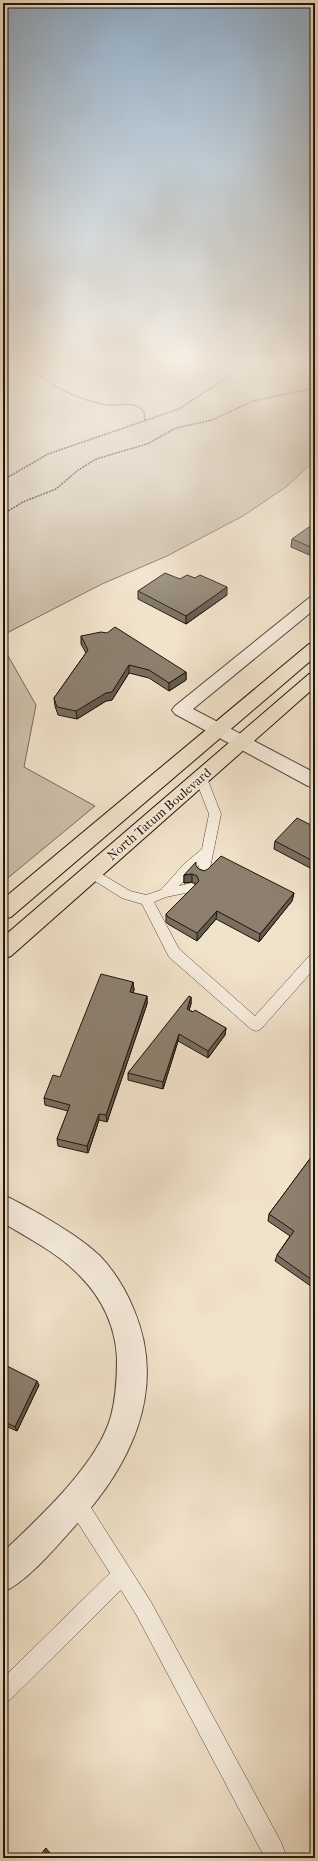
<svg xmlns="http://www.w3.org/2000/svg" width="318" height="1861" font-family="'IM FELL French Canon',serif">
<rect width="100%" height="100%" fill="#f1e2ca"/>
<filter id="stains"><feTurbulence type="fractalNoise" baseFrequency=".005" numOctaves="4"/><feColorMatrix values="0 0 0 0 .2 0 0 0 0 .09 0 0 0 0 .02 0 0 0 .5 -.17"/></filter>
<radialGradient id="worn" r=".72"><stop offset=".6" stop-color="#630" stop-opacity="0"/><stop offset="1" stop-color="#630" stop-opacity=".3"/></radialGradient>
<!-- green -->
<g fill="#cdbfaa" stroke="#766a5b">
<path d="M3 363H315V460L286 487 243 516 167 556 102 584 3 635Z"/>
<path d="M3 647 36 705 24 767 95 806 3 882Z"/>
</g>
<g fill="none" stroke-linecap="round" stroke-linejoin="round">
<!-- service casing -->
<g stroke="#54483c" stroke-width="1">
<g id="service">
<path d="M201 774 205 775 207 778 221 814 209 873 207 876 203 878 199 876 197 873 199 865 179 886 191 883 195 885 197 888 195 891 166 897 154 902 179 949 255 1016 310 955 315 954V968L261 1029 256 1031 251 1029 169 957 142 904 122 898 87 876 85 873 87 870 91 868 95 870 130 891 146 895 161 890 184 864 202 849 209 814 195 778 197 775Z"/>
<path d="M76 1493 83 1495 151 1602 281 1842 287 1858H265L137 1616 121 1590 10 1700 3 1703V1678L110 1573 69 1509 67 1502 69 1495Z"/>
</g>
</g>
<!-- minor casing -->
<g stroke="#54483c" stroke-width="2">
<g id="minor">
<path d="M315 596V609L193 709 315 773V788L308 786 175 714 172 710 175 706 309 598Z"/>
<path d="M3 1195C17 1201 30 1209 43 1216 63 1228 83 1240 100 1256 115 1272 126 1290 134 1310 168 1391 130 1467 74 1527 56 1547 27 1582 3 1592V1552C39 1518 98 1464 111 1416 116 1397 117 1379 117 1359 116 1327 102 1298 80 1276 58 1253 30 1239 3 1223Z"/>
</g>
</g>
<!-- primary casing -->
<g stroke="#20150c" stroke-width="2">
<g id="primary">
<path d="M315 643V657L11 917 3 919V899L309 644Z"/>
<path d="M315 673V687L11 956 3 959V937L309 674Z"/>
</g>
</g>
<!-- path -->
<g stroke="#20150c" stroke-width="1.5" stroke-dasharray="2 1" stroke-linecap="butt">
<path d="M33 363 34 371C53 388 84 402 109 405 122 406 135 400 144 412L145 420"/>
<path d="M277 363 279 364"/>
<path d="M3 480 48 454 179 409 249 363"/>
<path d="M3 514 23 502 56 489 77 471 96 459 147 444 176 428 212 420 253 401 315 388"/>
</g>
<!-- service -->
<use href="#service" fill="#f6ecdd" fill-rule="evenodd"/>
<!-- minor -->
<use href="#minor" fill="#f6ecdd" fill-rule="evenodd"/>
<!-- primary -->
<use href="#primary" fill="#f1e2ca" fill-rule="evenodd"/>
</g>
<!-- wall -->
<g fill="#796e5f" stroke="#20150c">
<path d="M315 529V557H314L291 547 292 539Z"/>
<path d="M195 578 227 595 186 624 138 599V591L180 579Z"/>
<path d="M81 636 186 672V680L169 691 149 678 129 673 112 700 106 701 77 719 58 715 55 706 54 698 86 653 81 644Z"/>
<path d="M315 827V862L310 868 274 849 275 841Z"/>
<path d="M196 866 199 869 204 871 294 893 292 901 259 942 216 919 197 941 168 924 166 922V914L196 884 192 882 184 883V875Z"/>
<path d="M133 982 134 990 133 993 147 996V1004L107 1122 99 1120 88 1153 58 1146 57 1139 68 1111 45 1105 44 1098Z"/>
<path d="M191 997V1004L189 1010 226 1028 225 1035 208 1058 178 1041 163 1089 128 1080V1073Z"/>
<path d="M315 1152V1289L275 1261 277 1255 290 1236 268 1221 269 1214Z"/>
<path d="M3 1364 39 1385 17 1431 3 1425Z"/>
</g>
<!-- shaded-wall -->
<g fill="#635a4e" stroke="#20150c">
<path d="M227 587V595L186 624V616Z"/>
<path d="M129 665V673L112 700 106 701 77 719 76 711Z"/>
<path d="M186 672V680L169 691V683Z"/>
<path d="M315 856V862L310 868 311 860Z"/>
<path d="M192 874V882L184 883V875Z"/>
<path d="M294 893 292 901 259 942 260 934Z"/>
<path d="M217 911 216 919 197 941V933Z"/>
<path d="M133 982 134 990 130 1000V992Z"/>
<path d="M147 996V1004L107 1122 106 1115Z"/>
<path d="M191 997V1004L187 1017V1009Z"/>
<path d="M226 1028 225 1035 208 1058V1051Z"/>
<path d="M179 1034 178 1041 163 1089V1082Z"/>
<path d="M99 1114V1120L88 1153 87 1146Z"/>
<path d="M37 1381 39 1385 17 1431 15 1427Z"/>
<path d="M46 1848 54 1858H51L44 1850Z"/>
</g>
<!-- building -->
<g fill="#8d806f" stroke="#20150c">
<path d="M309 527 315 529V549L292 539Z"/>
<path d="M165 573 180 579 187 575 195 578 200 575 227 587 186 616 138 591Z"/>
<path d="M115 627 186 672 169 683 149 670 129 665 112 692 106 693 76 711 57 707 54 698 88 650 81 636 101 632 107 633Z"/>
<path d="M297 818 315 827V856L311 860 275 841Z"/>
<path d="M221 856 294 893 260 934 217 911 197 933 168 917 166 914 199 881 197 876 192 874 184 875 196 862V866L199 869 204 871 208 869Z"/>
<path d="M101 974 133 982 130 992 147 996 106 1115 99 1114 87 1146 57 1139 70 1105 44 1098 53 1075 60 1077Z"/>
<path d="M189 996 191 997 187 1009 193 1012 195 1010 226 1028 208 1051 179 1034 163 1082 128 1073Z"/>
<path d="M315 1152V1282L277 1255 294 1231 269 1214Z"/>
<path d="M3 1364 37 1381 15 1427 3 1421Z"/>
<path d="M44 1850 51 1858H39Z"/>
</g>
<!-- sky -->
<linearGradient id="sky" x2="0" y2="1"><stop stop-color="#8faac2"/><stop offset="0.58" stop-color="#f9f2e7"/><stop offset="1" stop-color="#f9f2e7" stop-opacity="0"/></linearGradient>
<rect width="318" height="623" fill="url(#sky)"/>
<g text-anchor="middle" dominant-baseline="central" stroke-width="3.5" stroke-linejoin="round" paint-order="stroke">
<!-- street labels -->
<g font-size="13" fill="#20150c" stroke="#f6ecdd">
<text transform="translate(159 814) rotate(-41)">North Tatum Boulevard</text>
</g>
</g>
<!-- margin -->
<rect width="318" height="1861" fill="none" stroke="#f1e2ca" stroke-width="16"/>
<rect x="4" y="4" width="310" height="1853" fill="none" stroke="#20150c" stroke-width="2"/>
<rect x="8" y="8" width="302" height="1845" fill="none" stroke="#20150c"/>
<rect width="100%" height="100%" filter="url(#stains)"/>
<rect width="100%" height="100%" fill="url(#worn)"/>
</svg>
